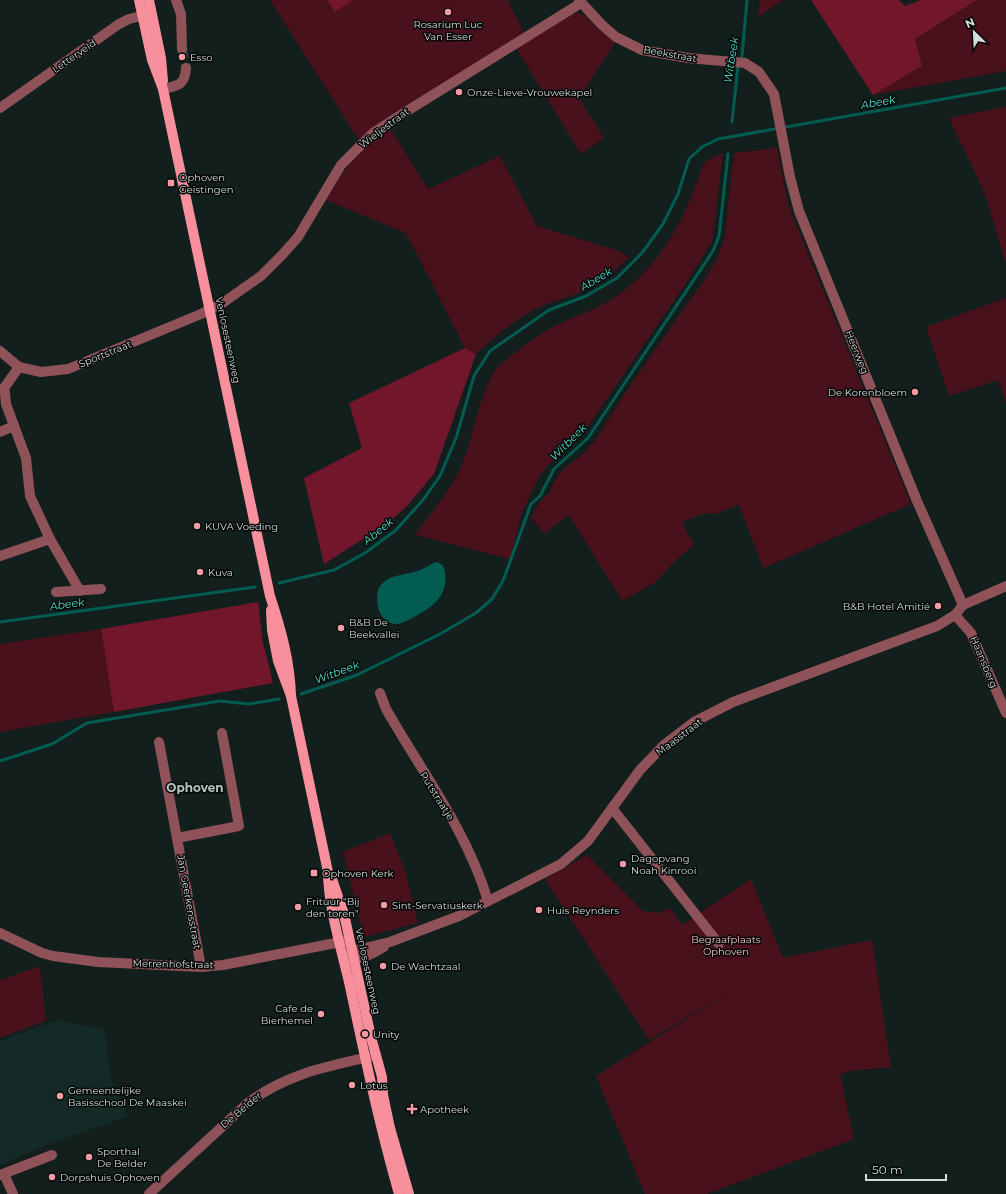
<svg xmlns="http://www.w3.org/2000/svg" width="1006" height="1194" font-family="Montserrat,sans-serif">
<rect width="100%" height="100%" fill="#121f1d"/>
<!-- built -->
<path fill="#132a26" d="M58 1020 105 1030 111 1077 128 1116 47 1145 0 1165V1041Z"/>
<!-- green -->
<g fill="#48111c">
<path d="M270 0H508L524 33 463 74 404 106 358 139Z"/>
<path d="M760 0H783L758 17Z"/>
<path d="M977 0H1006V71L873 95 922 66 915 39Z"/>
<path d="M577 13 584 15 600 31 616 41 579 98 604 138 581 154 516 48 568 15Z"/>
<path d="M1006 107V264L985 194 949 118Z"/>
<path d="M390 128 428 189 500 156 537 226 619 251 629 257C615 270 600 283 582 292 570 297 556 300 544 305 518 316 497 335 476 354L465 348 406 233 326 200 342 174 362 148Z"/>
<path d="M777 148 788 205 911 504 763 568 739 505 715 514 705 513 682 522 694 545 675 561 656 582 622 601 569 515 544 534 531 517 540 502 550 492 554 482 562 471 584 453 594 442 631 384 705 279 717 259 724 240 734 153Z"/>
<path d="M723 153 712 242 686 283 583 434 554 459 541 473 522 512 510 559 415 535C430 514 449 492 460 469 475 436 477 397 497 367 513 354 530 340 549 329 569 318 592 312 612 299 662 266 684 220 703 165L707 160Z"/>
<path d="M1006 298V404L999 380 949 396 926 327Z"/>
<path d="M101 629 114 712 0 732V644Z"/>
<path d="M390 833 405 870 418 923 364 937 343 852Z"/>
<path d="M587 855 643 911 658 913 669 908 682 925 751 879 783 958 872 940 891 1067 851 1071 840 1074 854 1139 707 1194H645L596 1076 735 988 649 1040 545 879Z"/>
<path d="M40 966 46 1021 0 1038V980Z"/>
</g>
<!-- forest -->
<g fill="#72162c">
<path d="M327 0H353L335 12Z"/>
<path d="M811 0H899L905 6 921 0H977L915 39 922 66 873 95Z"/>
<path d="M465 348 476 354 434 474 407 506 388 523 324 564 304 478 362 448 349 403Z"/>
<path d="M258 602 263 642 273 683 114 712 101 629Z"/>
</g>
<!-- water -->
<path fill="#025c52" d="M437 562 443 565C452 591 436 606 414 617 409 620 400 625 394 624 386 622 380 616 378 607 372 575 397 577 418 571 425 569 429 564 437 562Z"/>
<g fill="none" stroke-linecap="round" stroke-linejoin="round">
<!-- stream -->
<g stroke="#025c52" stroke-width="3">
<path d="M732 122 738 66 742 56 747 0"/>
<path d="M279 583 334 570 365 553 396 530 423 500 440 476 456 438 474 376 490 351 549 310 586 296 617 278 642 253 663 224 678 194 689 159 702 147 718 139 1006 88"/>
<path d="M0 622 255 587"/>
<path d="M301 694 357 675 440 634 476 613 492 599 503 581 531 504 540 496 554 469 588 438 713 251 719 236 728 154"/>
<path d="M0 761 52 744 87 723 220 701 249 704 279 699"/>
</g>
<!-- minor-tunnel -->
<path stroke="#2f3b3a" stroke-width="10" stroke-dasharray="10 5" stroke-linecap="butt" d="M182 49 186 68"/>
<!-- minor -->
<g stroke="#905259" stroke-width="10">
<path d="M176 0 181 14 182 49"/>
<path d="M579 0 602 25 616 37 642 50 688 58 745 63 759 72 774 94 790 177 799 211 917 501 963 605"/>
<path d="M163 89C178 86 185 85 186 68"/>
<path d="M0 108 119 24 129 19 149 14"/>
<path d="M0 351 19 367 41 372 68 369 201 314 224 302 261 276 282 255 298 237 341 165 373 133 407 111 581 3"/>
<path d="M19 367 4 388 5 393 6 404 26 458 30 496 50 539 80 591"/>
<path d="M0 432 14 426"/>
<path d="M0 556 50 539"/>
<path d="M56 592 101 589"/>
<path d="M955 615 971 633 1006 713"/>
<path d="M380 693 386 709C422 772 467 831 488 901"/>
<path d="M159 742 201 967"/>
<path d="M612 808 719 944"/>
<path d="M177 838 239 826 222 733"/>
<path d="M0 933 42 953 53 956 98 962 201 967 223 965 346 941"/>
<path d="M346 955 352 951 390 942 459 916 561 864 588 841 640 770 664 745 694 722 733 702 937 626 955 615 963 605 1006 586"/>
<path d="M347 958C360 961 372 954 384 947"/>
<path d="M4 1174 13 1194"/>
<path d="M0 1175 52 1155"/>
<path d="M149 1194 249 1102C289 1073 326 1067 373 1056"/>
</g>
<!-- major -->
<g stroke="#f78f9c" stroke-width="10">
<path d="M139 0 152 60 163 89 270 596C281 629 290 661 291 696"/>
<path d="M149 0 161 58 163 81"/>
<path d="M271 610 272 630 278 661 291 696 328 872C328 905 341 948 349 982 364 1053 379 1124 399 1194"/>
<path d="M332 879 344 914 371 1037 382 1077 383 1095 390 1128 409 1194"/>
</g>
</g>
<!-- markers -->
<g fill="#f49aa4" stroke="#040807" stroke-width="1.5">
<circle cx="448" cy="12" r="4"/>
<circle cx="182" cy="57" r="4"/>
<circle cx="459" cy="92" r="4"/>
<rect x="167" y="179" width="8" height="8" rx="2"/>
<circle cx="915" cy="392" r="4"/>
<circle cx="197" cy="526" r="4"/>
<circle cx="200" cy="572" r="4"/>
<circle cx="938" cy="606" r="4"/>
<circle cx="341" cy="628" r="4"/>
<circle cx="623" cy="864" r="4"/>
<rect x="310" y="869" width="8" height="8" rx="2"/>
<circle cx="384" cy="905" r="4"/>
<circle cx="298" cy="907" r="4"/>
<circle cx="539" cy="910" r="4"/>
<circle cx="383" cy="966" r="4"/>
<circle cx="321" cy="1014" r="4"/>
<circle cx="365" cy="1034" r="4"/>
<circle cx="352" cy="1085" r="4"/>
<circle cx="60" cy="1096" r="4"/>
<path d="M410 1103h4v4h4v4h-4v4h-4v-4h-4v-4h4z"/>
<circle cx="89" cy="1157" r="4"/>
<circle cx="52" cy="1177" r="4"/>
</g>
<g text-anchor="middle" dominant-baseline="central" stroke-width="3" stroke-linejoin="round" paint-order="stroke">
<!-- poi labels -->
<g font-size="10" fill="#d4dcdb" stroke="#040807" text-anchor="start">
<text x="448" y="24" text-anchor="middle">Rosarium Luc<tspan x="448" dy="12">Van Esser</tspan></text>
<text x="190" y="57">Esso</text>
<text x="467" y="92">Onze-Lieve-Vrouwekapel</text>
<text x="179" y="177">Ophoven<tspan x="179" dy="12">Geistingen</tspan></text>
<text x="907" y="392" text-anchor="end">De Korenbloem</text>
<text x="205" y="526">KUVA Voeding</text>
<text x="208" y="572">Kuva</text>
<text x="930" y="606" text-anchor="end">B&amp;B Hotel Amitié</text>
<text x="349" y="622">B&amp;B De<tspan x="349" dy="12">Beekvallei</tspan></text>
<text x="631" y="858">Dagopvang<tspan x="631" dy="12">Noah Kinrooi</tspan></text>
<text x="322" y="873">Ophoven Kerk</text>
<text x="306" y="901">Frituur "Bij<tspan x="306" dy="12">den toren"</tspan></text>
<text x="392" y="905">Sint-Servatiuskerk</text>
<text x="547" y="910">Huis Reynders</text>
<text x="391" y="966">De Wachtzaal</text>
<text x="313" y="1008" text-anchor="end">Cafe de<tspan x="313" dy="12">Bierhemel</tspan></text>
<text x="373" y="1034">Unity</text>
<text x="360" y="1085">Lotus</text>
<text x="68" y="1090">Gemeentelijke<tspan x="68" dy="12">Basisschool De Maaskei</tspan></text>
<text x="420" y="1109">Apotheek</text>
<text x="97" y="1151">Sporthal<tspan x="97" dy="12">De Belder</tspan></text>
<text x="60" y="1177">Dorpshuis Ophoven</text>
</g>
<!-- street labels -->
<g font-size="10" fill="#d4dcdb" stroke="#040807">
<text transform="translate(670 54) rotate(10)">Beekstraat</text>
<text transform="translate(74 56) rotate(-35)">Letterveld</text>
<text transform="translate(384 128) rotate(-37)">Wieljestraat</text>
<text transform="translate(228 340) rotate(78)">Venlosesteenweg</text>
<text transform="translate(857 352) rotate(68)">Heerweg</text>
<text transform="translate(105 354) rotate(-22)">Sportstraat</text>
<text transform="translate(984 662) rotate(67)">Haansberg</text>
<text transform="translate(679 737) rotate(-37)">Maasstraat</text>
<text transform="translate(437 796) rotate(58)">Putstraatje</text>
<text transform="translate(189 902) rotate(80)">Jan Geerkensstraat</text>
<text transform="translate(173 964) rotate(1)">Merrenhofstraat</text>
<text transform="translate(368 971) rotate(78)">Venlosesteenweg</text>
<text transform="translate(241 1110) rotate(-40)">De Belder</text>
</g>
<!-- park labels -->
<g font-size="10" fill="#f7c1c5" stroke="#040807">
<text x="726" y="939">Begraafplaats<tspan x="726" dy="12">Ophoven</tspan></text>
</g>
<!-- water labels -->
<g font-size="11" font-style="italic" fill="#50dfcc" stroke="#040807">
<text transform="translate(731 60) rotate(-81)">Witbeek</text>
<text transform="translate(878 102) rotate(-10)">Abeek</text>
<text transform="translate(596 279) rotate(-31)">Abeek</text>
<text transform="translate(568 442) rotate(-45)">Witbeek</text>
<text transform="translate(378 531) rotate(-39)">Abeek</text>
<text transform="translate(67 604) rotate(-8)">Abeek</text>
<text transform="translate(337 672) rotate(-20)">Witbeek</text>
</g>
<!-- quarter labels -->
<g font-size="12" font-weight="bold" fill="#b3c5c1" stroke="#040807">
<text x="195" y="787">Ophoven</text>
</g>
</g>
<!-- north arrow -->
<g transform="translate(974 32) rotate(336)" stroke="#040807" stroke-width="3" paint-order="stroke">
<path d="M0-3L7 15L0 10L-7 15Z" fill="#d4dcdb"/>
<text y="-6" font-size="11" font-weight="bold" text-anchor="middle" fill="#d4dcdb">N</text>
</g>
<!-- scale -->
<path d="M866 1174v6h80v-6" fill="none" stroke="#d4dcdb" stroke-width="2"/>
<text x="872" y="1174" font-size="12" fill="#d4dcdb" stroke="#040807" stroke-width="3" paint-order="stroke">50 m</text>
</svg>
